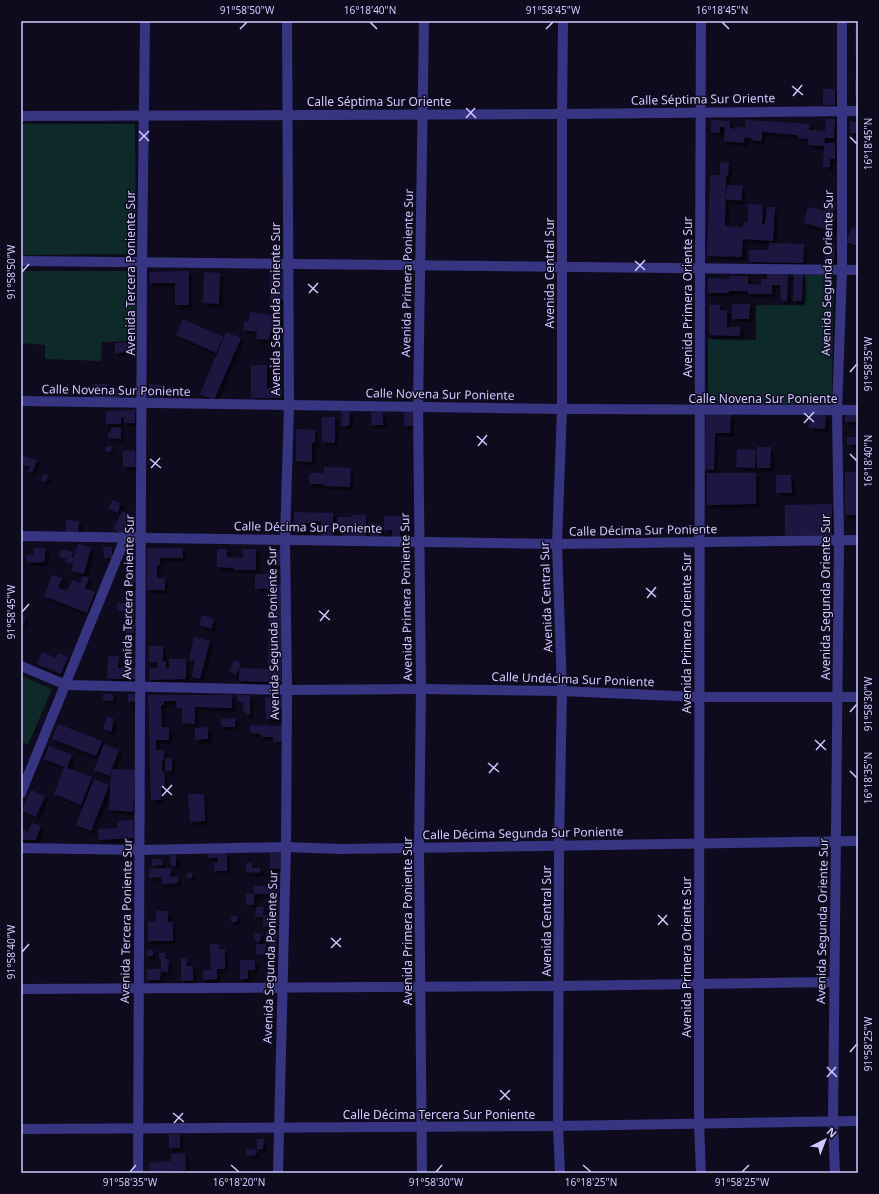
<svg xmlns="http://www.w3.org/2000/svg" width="879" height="1194" font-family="'Noto Sans',sans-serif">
<defs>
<filter id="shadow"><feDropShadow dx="3.5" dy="3.5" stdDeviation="1" flood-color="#0009"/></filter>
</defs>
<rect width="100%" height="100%" fill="#0f0b1f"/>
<!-- green -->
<g fill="#0e2929">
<path d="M21 124H135L136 254 21 255Z"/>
<path d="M21 271H135L136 341 102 342 101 361 45 359V345L21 343Z"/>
<path d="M805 275H833L832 405 708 404V339L756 340V305H804Z"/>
<path d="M21 676 52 689 28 745 21 741Z"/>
</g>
<!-- building -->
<g fill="#1f1641" filter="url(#shadow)">
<path d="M855 28H858V65H856Z"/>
<rect x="855" y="78" width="3" height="19"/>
<rect x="823" y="89" width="12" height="16"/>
<path d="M826 119H835L834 138H825L824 143H835V159H830V167H823L824 146 808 145V139L798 138 797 135 762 132V141L751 140V138H744V143L724 141 725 127H720V133L711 132V120L730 121V128L736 129V127L745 128V120L810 124 809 130 825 131Z"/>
<rect x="850" y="122" width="8" height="11"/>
<path d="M720 162 729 163 728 176H726L725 226 743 227V223H748V204L763 205 762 224H765L767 207H775L773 241 743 239 742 257 707 256 710 175H720Z"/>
<path d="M727 185 743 186 741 201 726 199Z"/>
<path d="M827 201 836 204 833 214H836L832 231 804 223 808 207 824 211Z"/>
<path d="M852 227 858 229V246L846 242Z"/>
<path d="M769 243 804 244 803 263 749 262V250H769Z"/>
<path d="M830 246H835L834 264H824L825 252H830Z"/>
<path d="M189 271V305H175V283H150L149 272Z"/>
<rect x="270" y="271" width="14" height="30"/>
<path d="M204 272 220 273 219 304 203 303Z"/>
<path d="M767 274 788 275 787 301H781L780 285H772V294H748V291H729V286V293H708V278L729 279 730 276H748V284L761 285V279H767Z"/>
<path d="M794 274 803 275 802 301H793Z"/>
<path d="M732 304H750L749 319H732Z"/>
<path d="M709 305H720V310H727V327H740V336L709 335Z"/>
<path d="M250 312 280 316 278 331 271 330 269 340 256 339 257 332 243 330 244 321H249Z"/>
<path d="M183 319 223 337 216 353 176 335Z"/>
<path d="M226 332 241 338 214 400 200 394Z"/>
<path d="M136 342V352L115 353V343Z"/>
<path d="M251 365H267V388H282V398H251Z"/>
<path d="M92 384H107V388H120V398H92Z"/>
<path d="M149 384 164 385 163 398 148 397Z"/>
<path d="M135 410V423H124V418H121V424H106V411Z"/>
<path d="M341 411H350L349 426H341Z"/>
<path d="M371 412H383V425H372Z"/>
<path d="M404 412H414L413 426H404Z"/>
<path d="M706 413 731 414 730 433H715L714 470 704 469Z"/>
<path d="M809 413 826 414 825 429 809 428Z"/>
<path d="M848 413H856V422H845V415Z"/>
<path d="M322 417H335V443L322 442Z"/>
<path d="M111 427 121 428V439L108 438V433H111Z"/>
<path d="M296 429 315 430V443H312V462L296 461Z"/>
<rect x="847" y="437" width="11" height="8"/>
<path d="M106 446H112L111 452 106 451Z"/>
<path d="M757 447H771L770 468H757Z"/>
<path d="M737 449 756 450 755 468 736 467Z"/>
<path d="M135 450 136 467H123V451Z"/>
<path d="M24 456 37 460 32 473 28 472 30 467 21 464Z"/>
<path d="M324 467 351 468 350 487 323 486 324 484H309V473H324Z"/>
<path d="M845 472H858V485H856L857 515H845Z"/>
<path d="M707 473H756V504L707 505Z"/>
<path d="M44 474 48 476 46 482 41 480Z"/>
<path d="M776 475H791L792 493H776Z"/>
<path d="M112 500 121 503 118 513 109 509Z"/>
<path d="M832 504V535L785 536V505Z"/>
<path d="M122 511 132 515 122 534 113 529Z"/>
<path d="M294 512 333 513V536H321V521H312V523H305V532H294Z"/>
<path d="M353 515H366V539L342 538V525H337V517H352Z"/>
<path d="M384 516H407V530H400V538H392V530H384Z"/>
<path d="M66 520 79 521 78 534 66 533Z"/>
<rect x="370" y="524" width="10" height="12"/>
<path d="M78 544 91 548 84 574 71 571 73 564 65 562 66 559 59 557 61 549 73 552 72 556 74 557Z"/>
<path d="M103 547H112V558H104Z"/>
<path d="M34 548H46L44 562 27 563 26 555 34 556Z"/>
<path d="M147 548H183V558H160V565H157V578H165V590H147Z"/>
<path d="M217 549H227V557L243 558V549H256V570H234V568L217 567Z"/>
<path d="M271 550H281V566L270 565Z"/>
<path d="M255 574H274V584L282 583 281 682 239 681V668L268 669 270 589H255Z"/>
<path d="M52 575 62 578 58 588 67 591 72 580 80 583 83 576 89 578 85 588 95 592 87 613 44 596Z"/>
<path d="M125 577 134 578V587H125Z"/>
<path d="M117 603H134V619H124V611H117Z"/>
<path d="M21 615 26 617 21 628Z"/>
<path d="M202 615 214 619 211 629 199 625Z"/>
<rect x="126" y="624" width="8" height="9"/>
<path d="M194 637 210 641 200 679 192 677 195 661 189 660Z"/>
<path d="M149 646H163V661H166V668H169V659H186V679L149 680V668H157V662H149Z"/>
<path d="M42 652 56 658 58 653 68 657 61 674 37 664Z"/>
<path d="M108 656H119L118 668H136V679H107Z"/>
<path d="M234 660 241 663 236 675 229 672Z"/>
<path d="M103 694H113V701L103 700Z"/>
<path d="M128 694H137V701L128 702Z"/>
<path d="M148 695H232V708L195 707V724L182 723V708H177L176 701H164V705H161L162 727H169V740H156V750H164V761H162V771H164L165 786H161V800H151Z"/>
<path d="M237 695H250V715H245V711H243V703H240V701H237Z"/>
<path d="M282 696V709H276V719H266L265 697Z"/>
<path d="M107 716 114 719 111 732 103 729Z"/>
<path d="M235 718V727H221V719Z"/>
<path d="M58 724 102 741 96 756 52 739Z"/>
<path d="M250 725 282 726V742H273V737H261V734L250 733Z"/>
<path d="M208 727V739L195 740V728Z"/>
<path d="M104 744 119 750 109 776 94 770Z"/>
<path d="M49 746 72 755 67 768 92 777 81 805 54 794 64 767 44 759Z"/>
<rect x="165" y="758" width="7" height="13"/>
<path d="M111 769 135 770 133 812 109 810Z"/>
<path d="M94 779 109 785 91 831 76 825Z"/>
<path d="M31 790 45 796 36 817 22 811Z"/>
<path d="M188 794H204L205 821 190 822Z"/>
<path d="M133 820 134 838 99 840 98 829 117 828V821Z"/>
<path d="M32 823 41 826 36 840H21V829L28 832Z"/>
<path d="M270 852 281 853 280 869 270 868Z"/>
<path d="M208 853H227V871H214V863H218V858H208Z"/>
<path d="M170 855H176V866H171Z"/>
<path d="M152 859H162L163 865 152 866Z"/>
<path d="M246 863H252V868H260V873L246 872Z"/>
<path d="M162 868H171V877L178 876V883L162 884 161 877 149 878V869Z"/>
<rect x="187" y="873" width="5" height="5"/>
<rect x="254" y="886" width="25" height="8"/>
<rect x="246" y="894" width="8" height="11"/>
<path d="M271 902H279L278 926H263V917H255L256 907H264L263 915H271Z"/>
<path d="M156 911H168V922H173V941H148V921L156 922Z"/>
<rect x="231" y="916" width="6" height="6"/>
<path d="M266 932H277V947H269V937H266Z"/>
<path d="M255 933H261L260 942 254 941Z"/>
<path d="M210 944H219V949H225V969H217V979L203 980V970H211Z"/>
<path d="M256 944H266L265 955 256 954Z"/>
<rect x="147" y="950" width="6" height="6"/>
<path d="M159 953H166L165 959H169L168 972 161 971 160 980H147V969H161V959H159Z"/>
<path d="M181 958 187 959V966H193V981H181Z"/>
<path d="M240 960H255V970H248V979H240Z"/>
<rect x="267" y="960" width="7" height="10"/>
<rect x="169" y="1134" width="11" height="14"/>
<path d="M257 1139H264L263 1149H257Z"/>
<path d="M247 1149 256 1150 255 1156 246 1155Z"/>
<path d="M185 1153 186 1170 149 1173V1163L171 1161V1154Z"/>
</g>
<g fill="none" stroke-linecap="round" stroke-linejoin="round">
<!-- minor -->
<g stroke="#373481" stroke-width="10">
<path d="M21 116 562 114 858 111"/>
<path d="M21 261 858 270"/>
<path d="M562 409 858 410"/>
<path d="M557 544 858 540"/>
<path d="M21 666 66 685 287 690 421 689 562 691 699 697H858"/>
<path d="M21 793 125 538"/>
<path d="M21 848 140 850 286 847 341 849 858 841"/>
<path d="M21 989 559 986 834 982"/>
<path d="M21 1129 558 1126 858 1121"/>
<path d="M138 1173 142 263 145 21"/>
<path d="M278 1173 286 847 287 690 285 540 289 405 287 21"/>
<path d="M701 1173 699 1123V984L700 268 701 21"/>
<path d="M835 1173 833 1121 839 540 837 411 842 270V21"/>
</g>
<!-- tertiary -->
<g stroke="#373481" stroke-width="10">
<path d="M21 401 562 409"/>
<path d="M21 536 557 544"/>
<path d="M422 1173 419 848 421 689 418 407 424 21"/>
<path d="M560 1173 558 1126 559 845 562 691 557 544 562 409V114L563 21"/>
</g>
</g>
<!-- ticks -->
<path fill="none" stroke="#d0c9ff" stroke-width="1.5" d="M370 22 377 29M722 22 729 29M240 29 247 22M546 29 553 22M792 86 803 95M793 96 802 85M466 108 476 118M466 118 475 108M139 131 149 141M850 137 857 144M139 141 149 131M635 261 645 270M635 271 645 260M22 272 29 264M308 284 318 293M309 293 318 283M850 372 857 364M804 413 814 422M804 423 814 412M477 436 487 445M478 446 487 435M850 454 857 461M150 459 161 468M151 468 160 458M646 588 656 597M647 598 656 587M319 611 330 620M22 612 29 604M320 621 329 610M850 712 857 704M815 740 826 750M816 750 825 740M488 763 499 772M850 771 857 778M489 773 498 763M162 786 172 795M162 796 172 785M658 915 668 925M658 925 667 915M331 938 341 947M331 948 341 938M22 952 29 944M850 1052 857 1044M827 1067 837 1077M827 1077 836 1067M500 1090 510 1100M500 1100 510 1090M173 1113 184 1122M174 1123 183 1113M231 1165 239 1172M583 1165 591 1172M130 1172 136 1165M436 1172 442 1165M742 1172 749 1165"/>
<g text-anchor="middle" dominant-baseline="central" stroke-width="3" stroke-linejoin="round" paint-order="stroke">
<!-- street labels -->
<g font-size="12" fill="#d0c9ff" stroke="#0f0b1f">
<text transform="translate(703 99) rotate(-1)">Calle Séptima Sur Oriente</text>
<text x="379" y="101">Calle Séptima Sur Oriente</text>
<text transform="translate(130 273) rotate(-90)">Avenida Tercera Poniente Sur</text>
<text transform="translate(407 273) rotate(-89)">Avenida Primera Poniente Sur</text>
<text transform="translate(549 273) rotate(-90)">Avenida Central Sur</text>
<text transform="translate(827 273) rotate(-89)">Avenida Segunda Oriente Sur</text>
<text transform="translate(687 297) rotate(-90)">Avenida Primera Oriente Sur</text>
<text transform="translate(275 309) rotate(-90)">Avenida Segunda Poniente Sur</text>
<text transform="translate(116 390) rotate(1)">Calle Novena Sur Poniente</text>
<text transform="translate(440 394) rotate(1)">Calle Novena Sur Poniente</text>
<text x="763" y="398">Calle Novena Sur Poniente</text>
<text transform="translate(308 527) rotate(1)">Calle Décima Sur Poniente</text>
<text transform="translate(643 530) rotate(-1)">Calle Décima Sur Poniente</text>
<text transform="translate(128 597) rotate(-89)">Avenida Tercera Poniente Sur</text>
<text transform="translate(406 597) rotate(-91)">Avenida Primera Poniente Sur</text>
<text transform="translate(546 597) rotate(-92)">Avenida Central Sur</text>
<text transform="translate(825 597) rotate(-90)">Avenida Segunda Oriente Sur</text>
<text transform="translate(273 633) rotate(-91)">Avenida Segunda Poniente Sur</text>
<text transform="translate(686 633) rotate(-90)">Avenida Primera Oriente Sur</text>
<text transform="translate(573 679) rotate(2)">Calle Undécima Sur Poniente</text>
<text transform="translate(523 833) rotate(-1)">Calle Décima Segunda Sur Poniente</text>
<text transform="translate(126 921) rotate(-89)">Avenida Tercera Poniente Sur</text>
<text transform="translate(407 921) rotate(-90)">Avenida Primera Poniente Sur</text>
<text transform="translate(546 921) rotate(-90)">Avenida Central Sur</text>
<text transform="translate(822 921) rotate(-89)">Avenida Segunda Oriente Sur</text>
<text transform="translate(270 957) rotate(-88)">Avenida Segunda Poniente Sur</text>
<text transform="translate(686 957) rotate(-90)">Avenida Primera Oriente Sur</text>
<text x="439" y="1114">Calle Décima Tercera Sur Poniente</text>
</g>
</g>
<!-- border -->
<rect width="879" height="1194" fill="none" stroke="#0f0b1f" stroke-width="44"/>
<!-- north arrow -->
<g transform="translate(825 1140) rotate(42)" stroke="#0f0b1f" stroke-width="3" paint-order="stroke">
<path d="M0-3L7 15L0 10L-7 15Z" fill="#d0c9ff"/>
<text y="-6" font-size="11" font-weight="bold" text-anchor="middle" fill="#d0c9ff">N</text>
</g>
<rect x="22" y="22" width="835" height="1150" fill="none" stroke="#d0c9ff" stroke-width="1.5"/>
<g font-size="10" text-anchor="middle" fill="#d0c9ff">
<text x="247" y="14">91°58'50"W</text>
<text x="370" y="14">16°18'40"N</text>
<text x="553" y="14">91°58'45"W</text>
<text x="722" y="14">16°18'45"N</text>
<text transform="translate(868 144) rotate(-90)" y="4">16°18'45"N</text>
<text transform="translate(11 272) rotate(-90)" y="4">91°58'50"W</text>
<text transform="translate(868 364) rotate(-90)" y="4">91°58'35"W</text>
<text transform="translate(868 461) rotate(-90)" y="4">16°18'40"N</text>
<text transform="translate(11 612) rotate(-90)" y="4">91°58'45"W</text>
<text transform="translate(868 704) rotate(-90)" y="4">91°58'30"W</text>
<text transform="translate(868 778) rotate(-90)" y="4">16°18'35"N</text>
<text transform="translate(11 952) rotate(-90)" y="4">91°58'40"W</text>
<text transform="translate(868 1044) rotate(-90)" y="4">91°58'25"W</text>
<text x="130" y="1186">91°58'35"W</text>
<text x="239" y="1186">16°18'20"N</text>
<text x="436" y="1186">91°58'30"W</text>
<text x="591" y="1186">16°18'25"N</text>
<text x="742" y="1186">91°58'25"W</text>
</g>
</svg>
